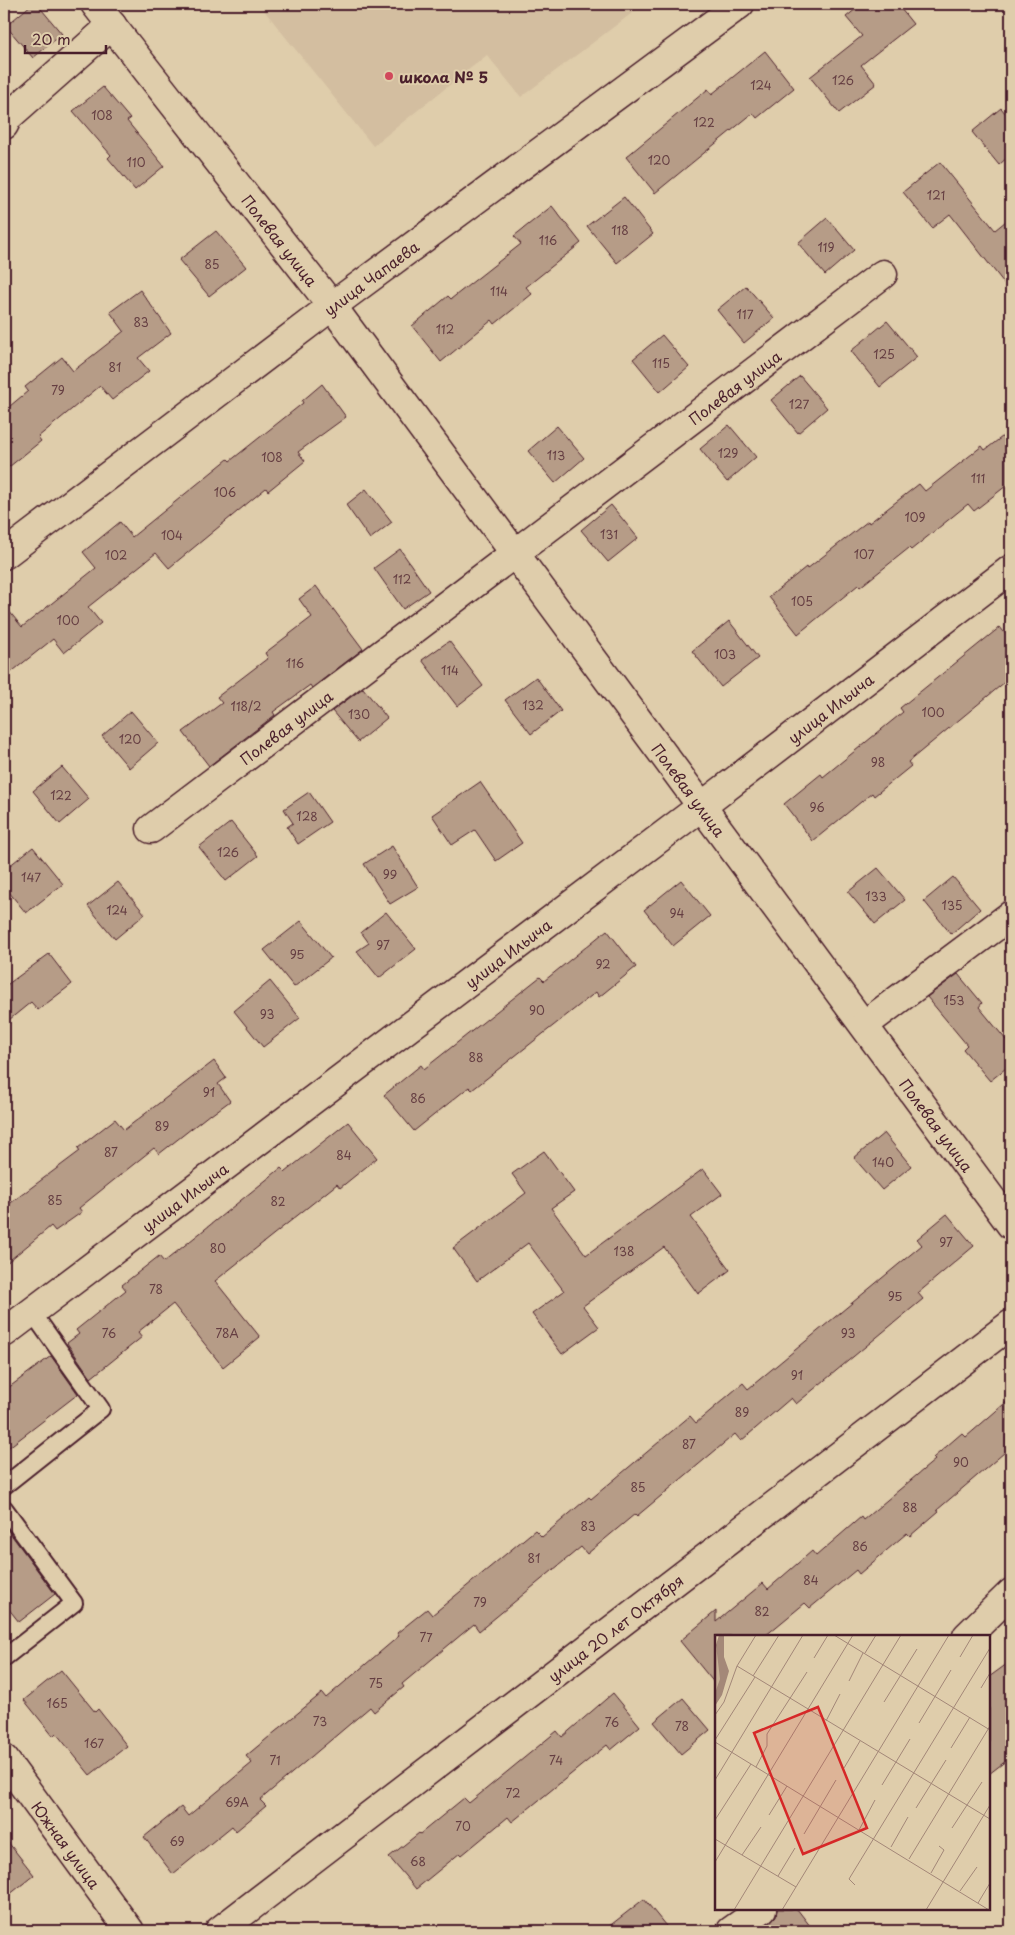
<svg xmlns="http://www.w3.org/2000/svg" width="1015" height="1935" font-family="'Playpen Sans',sans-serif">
<rect width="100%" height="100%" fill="#dfcdab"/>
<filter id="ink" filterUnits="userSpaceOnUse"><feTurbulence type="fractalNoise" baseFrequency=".02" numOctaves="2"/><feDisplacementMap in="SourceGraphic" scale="10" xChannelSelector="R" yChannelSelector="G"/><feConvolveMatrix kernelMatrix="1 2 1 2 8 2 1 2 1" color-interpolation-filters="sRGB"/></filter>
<g filter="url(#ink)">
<!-- built -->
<path fill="#d3bea0" d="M259 4H644L521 97 487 55 373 146Z"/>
<!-- building -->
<g fill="#b69c87" stroke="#4a1f2b">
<path d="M32 4H37L62 34 33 58 6 26Z"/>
<path d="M862 4H897L913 24 861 65 876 84 839 113 810 77 862 36 846 17Z"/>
<path d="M765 51 794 88 757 118 753 113 655 193 626 157 708 89 712 94Z"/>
<path d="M103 87 130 119 127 121 164 166 135 190 108 158 111 155 73 111Z"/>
<path d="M1001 108 1011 120V154L999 165 972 132Z"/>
<path d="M940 162 995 230 1011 217V292L950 214 932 228 903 192Z"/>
<path d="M624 197 653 234 617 263 587 226Z"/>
<path d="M552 206 581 243 526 287 532 294 495 324 492 320 441 362 412 326 448 296 451 299 521 244 514 236Z"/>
<path d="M827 218 854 250 825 275 798 243Z"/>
<path d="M216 231 246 267 209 296 179 260Z"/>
<path d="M746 286 774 318 744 343 717 310Z"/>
<path d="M140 290 171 333 138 358 149 371 112 400 100 386 38 437 41 441 4 471V411L28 391 25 387 62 357 73 371 124 331 110 312Z"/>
<path d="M887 321 917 357 880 387 851 351Z"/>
<path d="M662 335 689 367 660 392 633 359Z"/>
<path d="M800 376 827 408 798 433 771 400Z"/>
<path d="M322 384 346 417 298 452 305 461 268 491 266 488 169 568 156 553 88 607 101 623 64 653 53 639 4 678V605L22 627 96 568 83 552 120 522 132 537 228 459 230 461 303 403 302 401Z"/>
<path d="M729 425 756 457 727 482 700 449Z"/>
<path d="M557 426 584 458 555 483 528 451Z"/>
<path d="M1011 430V482L974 511 968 504 911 550 909 548 860 587 858 585 798 634 769 597 806 567 807 569 868 521 869 523 919 484 925 491 982 446 985 450Z"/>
<path d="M366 489 392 522 370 539 346 505Z"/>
<path d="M611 505 638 538 608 562 581 530Z"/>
<path d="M400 549 429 591 403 609 374 568Z"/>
<path d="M316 586 363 649 312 688 310 685 273 712 275 715 209 766 183 732 222 703 217 697 268 658 265 653 312 617 299 599Z"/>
<path d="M729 621 758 658 721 687 692 651Z"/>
<path d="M1000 627 1011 641V677L908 762 911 766 874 796 872 793 813 841 784 804 821 774 823 777 903 712 900 708Z"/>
<path d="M449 641 483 686 457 706 422 660Z"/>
<path d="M536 677 561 711 531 734 505 700Z"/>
<path d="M363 688 387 718 358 742 332 711Z"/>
<path d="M131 711 158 743 129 768 102 736Z"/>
<path d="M62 767 89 799 60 824 33 791Z"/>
<path d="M480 782 522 843 496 861 475 830 452 845 432 815Z"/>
<path d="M309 792 330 822 298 844 287 827 293 823 284 809Z"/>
<path d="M231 822 258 856 226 881 199 847Z"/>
<path d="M392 846 418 887 390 904 364 864Z"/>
<path d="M33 847 63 884 26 913 4 886V870Z"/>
<path d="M878 868 905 900 875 924 848 892Z"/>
<path d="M953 877 980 909 951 934 924 901Z"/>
<path d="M681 880 710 916 673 946 644 910Z"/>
<path d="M118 882 145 914 115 939 88 906Z"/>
<path d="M386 912 416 949 379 978 357 951 369 943 361 932Z"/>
<path d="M301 921 331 958 294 987 264 950Z"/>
<path d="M607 930 636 967 599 997 596 992 472 1090 469 1087 414 1131 384 1095 421 1065 424 1069 540 977 544 981Z"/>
<path d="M49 954 72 984 38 1010 31 1002 4 1024V987Z"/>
<path d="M958 974 982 1003 979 1007 1011 1046V1064L990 1081 963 1049 967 1045 927 997Z"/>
<path d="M270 981 300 1018 263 1047 234 1011Z"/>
<path d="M214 1061 226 1078 218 1084 230 1101 211 1115 210 1114 159 1154 154 1148 79 1208 82 1212 55 1231 51 1226 4 1265V1208L80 1151 78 1148 115 1119 124 1130Z"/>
<path d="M348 1122 377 1158 340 1188 337 1184 215 1281 260 1337 223 1367 173 1304 138 1332 142 1337 91 1378 67 1343 79 1334 76 1330 126 1290 122 1285 159 1256 164 1262 281 1168 285 1172Z"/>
<path d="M884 1133 911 1166 882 1190 854 1158Z"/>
<path d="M544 1151 574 1192 551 1208 586 1255 703 1169 722 1194 691 1217 730 1270 698 1294 664 1247 583 1306 599 1327 562 1354 532 1314 564 1291 528 1243 477 1281 453 1248 526 1193 512 1174Z"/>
<path d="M947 1214 974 1246 918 1293 923 1299 796 1404 791 1398 741 1441 735 1434 637 1516 635 1514 587 1554 581 1547 479 1631 474 1624 402 1684 404 1687 374 1712 370 1707 260 1800 266 1806 236 1831 232 1826 173 1874 144 1837 181 1807 188 1816 252 1763 246 1756 322 1693 326 1698 399 1636 397 1633 427 1609 432 1615 535 1530 542 1537 589 1497 591 1499 690 1416 696 1423 743 1383 748 1389 922 1245 917 1239Z"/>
<path d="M51 1356 78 1394 4 1451V1391Z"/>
<path d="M1011 1398V1447L937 1510 939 1511 910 1536 907 1533 859 1574 856 1570 810 1608 805 1603 765 1636H716V1685L680 1641 716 1611V1622L763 1583 768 1589 812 1551 816 1556 861 1517 863 1520 935 1460 933 1458 962 1433 966 1437Z"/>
<path d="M4 1525 55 1594 19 1622 4 1603Z"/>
<path d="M1011 1661V1757L989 1774V1677Z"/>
<path d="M61 1670 95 1712 98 1709 127 1746 90 1775 56 1733 53 1736 24 1700Z"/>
<path d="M613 1693 640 1726 611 1750 607 1745 512 1822 508 1817 462 1855 460 1853 416 1889 389 1857 419 1833 420 1834 464 1798 469 1803 557 1731 562 1737Z"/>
<path d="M683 1698 710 1730 681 1754 654 1722Z"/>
<path d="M4 1837 34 1875 4 1899Z"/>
<path d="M644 1899 670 1931H603Z"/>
<path d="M777 1909H797L814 1931H758L771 1921 776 1916Z"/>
</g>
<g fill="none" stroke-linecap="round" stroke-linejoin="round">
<!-- service casing -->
<g stroke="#4a1f2b" stroke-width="20">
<g id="service">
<path d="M4 1486 101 1409 32 1312"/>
<path d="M4 1508 74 1603 4 1658"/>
</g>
</g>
<!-- minor casing -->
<g stroke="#4a1f2b" stroke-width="31">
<g id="minor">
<path id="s1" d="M95 4 332 306 1011 1225"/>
<path d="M4 125 8 117 112 25"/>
<path id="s2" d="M151 829 883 274"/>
<path d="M864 1025 1011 915"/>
<path d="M967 1636 1011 1593"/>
<path id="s3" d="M4 1759 130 1931"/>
<path d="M731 1931 762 1909"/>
</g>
</g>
<!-- tertiary casing -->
<g stroke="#4a1f2b" stroke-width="31">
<g id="tertiary">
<path id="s4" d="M4 555 332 306 740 4"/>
</g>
</g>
<!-- secondary casing -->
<g stroke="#4a1f2b" stroke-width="31">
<g id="secondary">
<path id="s5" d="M4 1333 702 806 1011 569"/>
<path id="s6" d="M219 1931 1011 1324"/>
</g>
</g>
<!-- service -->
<use href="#service" stroke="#dfcdab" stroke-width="16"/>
<!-- minor -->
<use href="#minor" stroke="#dfcdab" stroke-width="28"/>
<!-- tertiary -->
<use href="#tertiary" stroke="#dfcdab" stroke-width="28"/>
<!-- secondary -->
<use href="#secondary" stroke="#dfcdab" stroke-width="28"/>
</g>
</g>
<!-- markers -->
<circle fill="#d1495b" stroke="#dfcdab" stroke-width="2" cx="389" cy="76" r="5"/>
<g text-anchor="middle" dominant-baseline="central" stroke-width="4" stroke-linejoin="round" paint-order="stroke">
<!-- number labels -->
<g font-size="12" fill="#653e42">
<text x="843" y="80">126</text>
<text x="761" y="85">124</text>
<text x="102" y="115">108</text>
<text x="704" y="122">122</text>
<text x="659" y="160">120</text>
<text x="136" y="162">110</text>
<text x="936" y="195">121</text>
<text x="620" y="230">118</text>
<text x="548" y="240">116</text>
<text x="826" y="247">119</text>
<text x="212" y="264">85</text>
<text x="499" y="291">114</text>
<text x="745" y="314">117</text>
<text x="141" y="322">83</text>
<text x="445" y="329">112</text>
<text x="884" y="354">125</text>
<text x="661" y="363">115</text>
<text x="115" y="367">81</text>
<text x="58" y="390">79</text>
<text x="799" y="404">127</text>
<text x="728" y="453">129</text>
<text x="556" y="455">113</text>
<text x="272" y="457">108</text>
<text x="978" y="478">111</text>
<text x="225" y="492">106</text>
<text x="915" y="517">109</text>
<text x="609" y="534">131</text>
<text x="172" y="535">104</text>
<text x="864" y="554">107</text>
<text x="116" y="555">102</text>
<text x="402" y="579">112</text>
<text x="802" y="601">105</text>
<text x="68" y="620">100</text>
<text x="725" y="654">103</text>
<text x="295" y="663">116</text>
<text x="450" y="670">114</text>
<text x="533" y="705">132</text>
<text x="246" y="706">118/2</text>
<text x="933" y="712">100</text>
<text x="359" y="714">130</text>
<text x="130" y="739">120</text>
<text x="878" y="762">98</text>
<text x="61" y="795">122</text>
<text x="817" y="807">96</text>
<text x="307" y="816">128</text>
<text x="228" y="852">126</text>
<text x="390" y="874">99</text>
<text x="31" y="877">147</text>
<text x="876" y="896">133</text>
<text x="952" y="905">135</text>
<text x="117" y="910">124</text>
<text x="677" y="913">94</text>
<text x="383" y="945">97</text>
<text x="297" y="954">95</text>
<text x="603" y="964">92</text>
<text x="954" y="1000">153</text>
<text x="537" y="1010">90</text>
<text x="267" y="1014">93</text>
<text x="476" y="1057">88</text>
<text x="209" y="1092">91</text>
<text x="418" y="1098">86</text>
<text x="162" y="1126">89</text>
<text x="111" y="1152">87</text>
<text x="344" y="1155">84</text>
<text x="883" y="1162">140</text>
<text x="55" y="1200">85</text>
<text x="278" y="1201">82</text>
<text x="946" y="1242">97</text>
<text x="218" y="1248">80</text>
<text x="624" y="1251">138</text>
<text x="156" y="1289">78</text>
<text x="895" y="1296">95</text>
<text x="109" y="1333">76</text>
<text x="227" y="1333">78А</text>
<text x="848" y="1333">93</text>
<text x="797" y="1375">91</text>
<text x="742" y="1412">89</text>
<text x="689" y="1444">87</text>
<text x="961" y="1462">90</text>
<text x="638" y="1487">85</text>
<text x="910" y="1507">88</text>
<text x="588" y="1526">83</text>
<text x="860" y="1546">86</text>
<text x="534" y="1558">81</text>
<text x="811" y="1580">84</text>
<text x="480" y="1602">79</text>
<text x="762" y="1611">82</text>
<text x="426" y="1637">77</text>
<text x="376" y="1683">75</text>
<text x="57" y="1703">165</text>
<text x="320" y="1721">73</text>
<text x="612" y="1722">76</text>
<text x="682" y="1726">78</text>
<text x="94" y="1743">167</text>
<text x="275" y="1760">71</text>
<text x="556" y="1760">74</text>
<text x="513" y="1793">72</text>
<text x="237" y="1802">69А</text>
<text x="463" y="1826">70</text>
<text x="177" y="1841">69</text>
<text x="418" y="1861">68</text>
</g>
<!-- poi labels -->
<g font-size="15" font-weight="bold" fill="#4a1f2b" stroke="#dfcdab" text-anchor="start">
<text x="399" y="76">школа № 5</text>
</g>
<!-- street labels -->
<g font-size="15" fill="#4a1f2b" stroke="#dfcdab">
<text stroke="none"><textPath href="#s1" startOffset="300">Полевая улица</textPath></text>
<text stroke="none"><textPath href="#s4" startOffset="460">улица Чапаева</textPath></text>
<text stroke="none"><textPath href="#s2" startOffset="732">Полевая улица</textPath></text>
<text stroke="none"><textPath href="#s5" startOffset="1036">улица Ильича</textPath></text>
<text stroke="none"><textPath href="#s2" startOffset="169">Полевая улица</textPath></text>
<text stroke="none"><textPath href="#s1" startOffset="985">Полевая улица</textPath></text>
<text stroke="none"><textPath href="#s5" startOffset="631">улица Ильича</textPath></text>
<text stroke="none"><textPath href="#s1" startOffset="1402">Полевая улица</textPath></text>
<text stroke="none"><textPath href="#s5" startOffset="226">улица Ильича</textPath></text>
<text stroke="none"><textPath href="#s6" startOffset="499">улица 20 лет Октября</textPath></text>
<text stroke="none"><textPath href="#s3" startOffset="106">Южная улица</textPath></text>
</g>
</g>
<!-- overview -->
<g transform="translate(715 1635)">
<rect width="275" height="275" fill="#dfcdab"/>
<path d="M0 12 6 23V44L0 62Z" fill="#c7b196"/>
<path d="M4 0H9V22L14 36 7 60 0 71V58L5 44 1 10Z" fill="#a48878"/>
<path fill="none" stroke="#a38778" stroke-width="1" d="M119 0 275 95M150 18 161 0M245 22 258 0M99 23 113 0M22 31 275 184M38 41 64 0M134 46 148 18M266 53 275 38M169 67 202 14M0 80 9 67 22 31 41 0M111 86 125 59M204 88 236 35M0 105 40 42M0 107 274 275M236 113 255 82M41 132 52 111V99L92 37M129 133 145 106M0 145 88 0M167 150 195 104M201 173 231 125M54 180 72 151M0 185 36 129M237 193 267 147M144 195 160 165M89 199 121 145M0 204 81 252M176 212 193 182M27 220 46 192M194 224 275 91M0 227 138 0M216 238 229 215 224 211M63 241 80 213M140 250 134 244 275 13M245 256 262 232M263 268 275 248M19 275 186 0M67 275 234 0M211 275 275 170"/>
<path fill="#d62828" fill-opacity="0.15" stroke="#d62828" stroke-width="2.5" d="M103 72 152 193 88 219 39 98Z"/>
<rect width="275" height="275" fill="none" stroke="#4a1f2b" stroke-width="2.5"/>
</g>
<!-- margin -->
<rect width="1015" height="1935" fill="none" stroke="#dfcdab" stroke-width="20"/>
<rect x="10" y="10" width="995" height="1915" fill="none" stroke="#4a1f2b" stroke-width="2" filter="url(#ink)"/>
<!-- scale -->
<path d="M25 45v8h81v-8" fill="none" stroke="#4a1f2b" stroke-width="2.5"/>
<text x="32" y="45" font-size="15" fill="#4a1f2b" stroke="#dfcdab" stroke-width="4" paint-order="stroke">20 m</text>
</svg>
